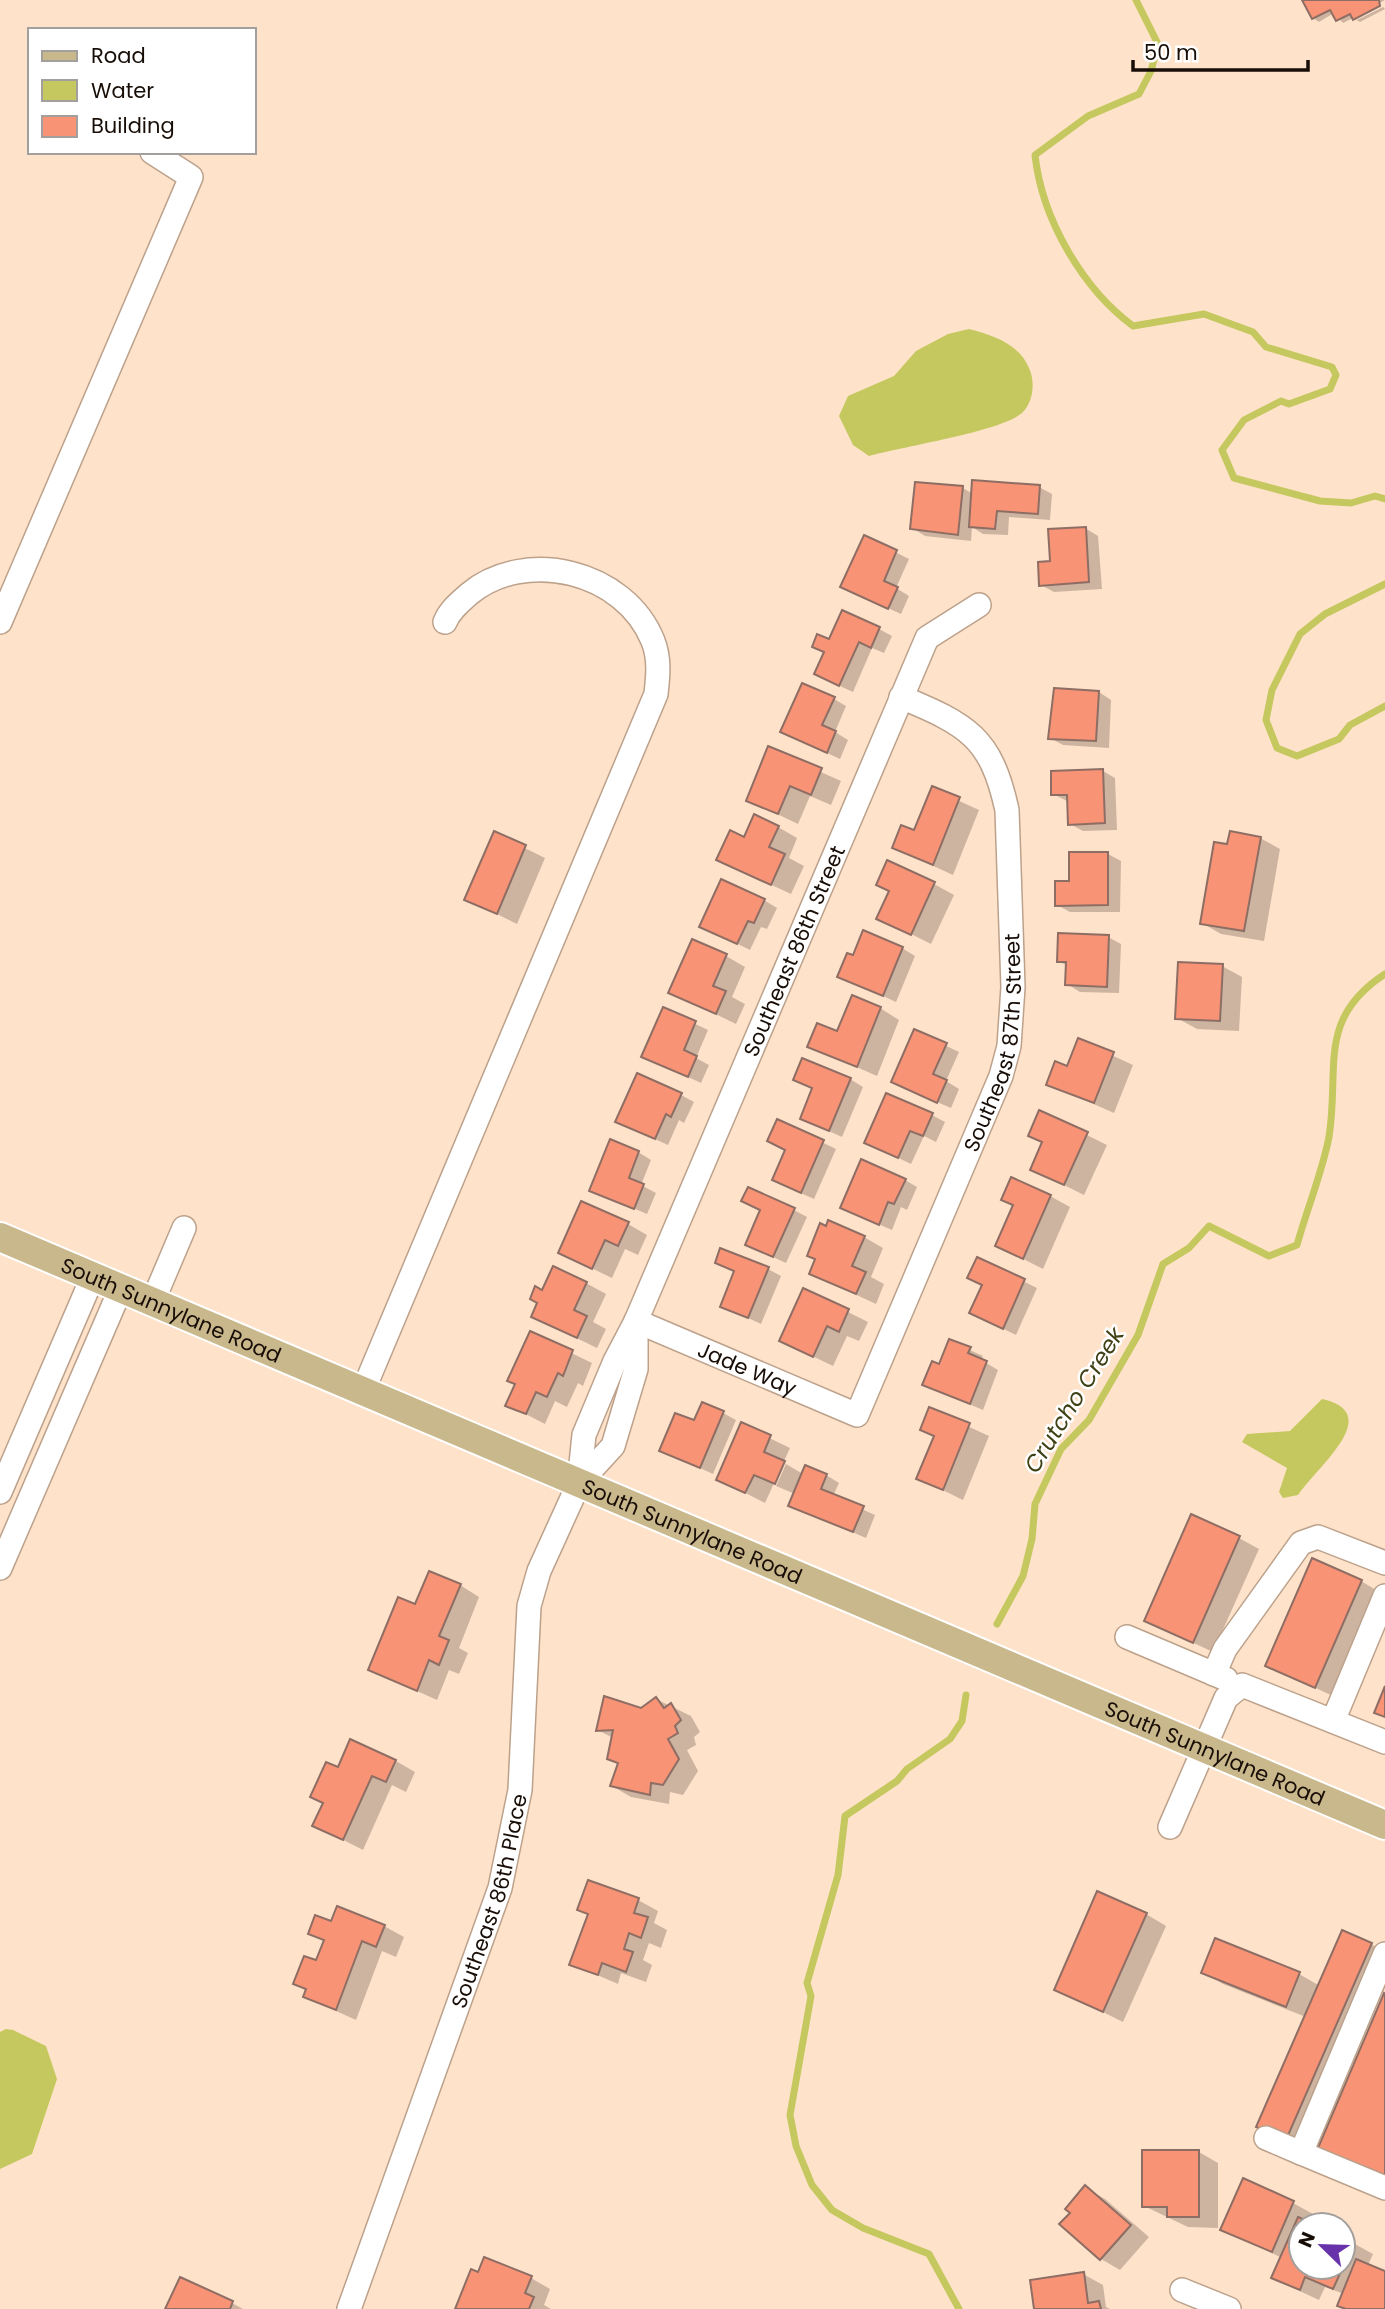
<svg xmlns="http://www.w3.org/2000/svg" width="1385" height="2309" font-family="Poppins,sans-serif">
<rect width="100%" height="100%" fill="#ffe2ca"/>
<!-- water -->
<g fill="#c4c85e">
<path d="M969 329C993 335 1019 344 1029 368 1035 381 1034 400 1023 412 1005 431 899 447 869 456L853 445 839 416 848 396 894 376 916 351 948 334Z"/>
<path d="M1322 1399C1385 1413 1319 1465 1298 1495L1283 1498 1279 1492 1287 1468 1242 1442 1247 1434 1290 1431Z"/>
<path d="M6 2029 13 2030 46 2046 57 2079 32 2154 0 2169V2032Z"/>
</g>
<!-- shadow -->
<g fill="#0003">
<path d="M1304 0H1385L1354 17 1357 20 1383 7 1385 9 1360 22 1353 18 1343 23 1334 13 1319 22 1313 18Z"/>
<path d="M917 484 963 488 973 494 1039 487 1052 494 1050 520 1009 517 1008 535 983 534 972 527 971 541 925 536 912 528Z"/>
<path d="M1085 528 1098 536 1102 589 1054 592 1041 585 1052 563Z"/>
<path d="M865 537 909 559 896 588 909 596 901 614 855 593Z"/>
<path d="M879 629 892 636 884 653 872 648 853 692 829 681 830 642Z"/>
<path d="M1099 692 1111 700 1109 748 1063 745 1050 738Z"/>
<path d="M834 699 846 706 835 732 848 740 840 759 782 732Z"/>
<path d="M769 749 841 781 831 805 810 796 798 824 748 800Z"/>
<path d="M1103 771 1115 778 1117 830 1083 831 1070 824 1069 802 1053 794Z"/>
<path d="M933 789 979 810 953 875 894 848 915 832Z"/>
<path d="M778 827 797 838 789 858 804 866 791 894 718 860 745 839Z"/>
<path d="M494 833 545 858 517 924 466 899Z"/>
<path d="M1260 838 1280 849 1264 941 1221 934 1202 923 1229 846Z"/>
<path d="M1108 854 1121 861 1120 912H1070L1057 905Z"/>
<path d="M934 884 954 895 931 944 879 918Z"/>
<path d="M764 900 777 908 767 929 761 927 750 950 701 926Z"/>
<path d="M1108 937 1121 944 1119 993 1080 992 1067 984 1068 966 1058 961Z"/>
<path d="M902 948 915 956 896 1002 839 976 854 957Z"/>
<path d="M726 956 745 967 732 997 745 1004 736 1024 670 992Z"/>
<path d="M1222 966 1242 977 1239 1031 1197 1029 1177 1018Z"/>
<path d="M880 1008 899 1020 877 1076 809 1046Z"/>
<path d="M664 1009 708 1030 696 1058 709 1065 701 1083 643 1056Z"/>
<path d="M915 1031 959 1052 946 1081 959 1089 951 1108 906 1089Z"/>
<path d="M1079 1040 1133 1065 1114 1113 1048 1084 1068 1068Z"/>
<path d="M796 1079H850L863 1087 842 1137 802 1119 814 1089Z"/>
<path d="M681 1095 694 1102 684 1123 679 1120 668 1145 630 1128Z"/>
<path d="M1040 1112 1107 1145 1084 1195 1032 1169 1044 1143 1030 1135Z"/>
<path d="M932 1115 945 1122 936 1142 924 1136 911 1164 867 1143Z"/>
<path d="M778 1121 836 1149 814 1199 787 1187V1150Z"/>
<path d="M638 1152 651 1160 641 1185 656 1193 647 1214 591 1190Z"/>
<path d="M905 1180 917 1187 907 1210 901 1207 892 1230 855 1214Z"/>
<path d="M1050 1196 1070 1207 1043 1269 998 1246 1015 1206 1003 1199Z"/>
<path d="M794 1210 807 1217 786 1263 760 1251Z"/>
<path d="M628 1224 647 1235 638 1255 625 1249 612 1278 560 1253Z"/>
<path d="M864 1237 883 1248 871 1277 884 1284 876 1304 811 1274Z"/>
<path d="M978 1259 1037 1288 1016 1335 971 1313 983 1285Z"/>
<path d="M717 1262 768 1269 781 1276 761 1324 722 1306 736 1272Z"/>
<path d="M586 1283 606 1294 593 1322 606 1329 597 1348 533 1317 543 1292Z"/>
<path d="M804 1290 868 1322 859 1341 847 1336 833 1366 781 1341Z"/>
<path d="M530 1333 592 1363 583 1386 578 1383 567 1407 555 1401 545 1424 508 1405 517 1385Z"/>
<path d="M950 1341 983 1356 981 1360 998 1370 983 1410 924 1385 940 1366Z"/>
<path d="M930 1409 989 1436 963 1500 918 1478 935 1437 922 1429Z"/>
<path d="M723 1413 736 1420 713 1474 661 1450 695 1422Z"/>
<path d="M742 1425 790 1448 765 1503 718 1479Z"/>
<path d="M786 1464 803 1474 826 1475 839 1483 833 1496 875 1515 866 1538 791 1506 795 1494 776 1486Z"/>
<path d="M1239 1538 1259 1549 1213 1652 1146 1621Z"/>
<path d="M1361 1581 1381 1593 1335 1697 1267 1665Z"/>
<path d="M460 1585 479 1597 459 1648 468 1653 459 1674 449 1670 437 1700 370 1670 416 1606Z"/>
<path d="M656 1699 691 1716 700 1732 694 1737 696 1745 687 1750 698 1771 683 1795 670 1792 669 1804 631 1797 612 1786 620 1764 609 1758 613 1738 598 1730Z"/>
<path d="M396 1761 415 1772 406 1792 392 1785 363 1850 314 1825 339 1770Z"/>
<path d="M638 1900 658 1911 654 1923 667 1930 661 1948 649 1943 643 1960 652 1965 646 1982 621 1973 618 1984 572 1964 589 1915 579 1909Z"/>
<path d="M1146 1914 1166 1926 1123 2022 1056 1989Z"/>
<path d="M384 1926 404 1937 396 1957 382 1951 356 2020 305 1997 307 1991 295 1983 317 1962 325 1942 310 1933Z"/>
<path d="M1371 1944 1385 1953 1306 2150 1278 2137 1306 2017 1223 1984 1203 1972 1299 1974 1320 1986Z"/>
<path d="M1199 2152 1218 2163V2228L1188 2227 1144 2206Z"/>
<path d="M1086 2188 1105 2199 1149 2237 1120 2270 1101 2259 1072 2213Z"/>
<path d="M1293 2203 1313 2214 1308 2223 1312 2225H1301V2267H1343V2239L1353 2243 1373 2254 1368 2265 1385 2272V2309H1347L1344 2294 1325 2287 1319 2300 1293 2288 1274 2277 1282 2258 1222 2229Z"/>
<path d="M1083 2274 1103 2285 1106 2307 1110 2309H1036Z"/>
<path d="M531 2278 550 2289 544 2305 551 2309H457Z"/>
<path d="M181 2279 232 2303 243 2309H167Z"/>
</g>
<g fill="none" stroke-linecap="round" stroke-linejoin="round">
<!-- stream -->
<g stroke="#c4c85e" stroke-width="7">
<path d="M1136 0 1158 44 1151 71 1139 94 1088 116 1035 155C1042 219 1082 288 1133 326L1204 314 1253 332 1266 347 1332 367 1336 375 1330 389 1289 404 1281 401 1244 420 1222 450 1234 478 1320 501 1351 503 1375 496 1385 499"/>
<path d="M1385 584 1325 614 1300 634 1272 690 1266 720 1277 748 1297 756 1339 739 1350 725 1385 706"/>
<path d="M997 1624 1023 1576 1032 1539 1035 1504 1061 1449 1089 1420 1138 1335 1163 1264 1189 1248 1209 1226 1269 1256 1297 1245C1307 1209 1322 1173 1329 1137 1340 1068 1316 1019 1385 974"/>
<path d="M959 2309 929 2254 863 2228 832 2210 812 2185 796 2146 790 2115 811 1996 807 1983 838 1875 845 1816 897 1781 907 1769 950 1739 962 1721 966 1695"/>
</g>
</g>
<!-- building -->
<g fill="#f89375" stroke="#8e6e64" stroke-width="2">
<path d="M1302 0H1379L1380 6 1353 20 1350 14 1336 21 1330 10 1312 19Z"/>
<path d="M972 480 1040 485 1038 514 997 511 995 529 969 527Z"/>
<path d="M915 482 963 486 958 535 910 529Z"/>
<path d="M1086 527 1089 582 1039 586 1038 562 1050 561 1048 529Z"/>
<path d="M864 535 897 550 884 581 898 587 888 609 840 587Z"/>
<path d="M842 610 880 627 871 648 859 642 839 686 814 674 824 652 812 647 817 634 829 639Z"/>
<path d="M802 683 835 697 822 725 836 731 827 753 780 732Z"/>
<path d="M1054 688 1099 691 1096 741 1048 739Z"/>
<path d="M768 746 822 768 811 795 790 786 778 814 746 801Z"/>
<path d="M1103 769 1105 823 1068 825 1067 795H1051V771Z"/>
<path d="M932 786 960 797 933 865 892 848 901 825 914 830Z"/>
<path d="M754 814 779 826 769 847 785 854 771 885 716 860 730 830 744 837Z"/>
<path d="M494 831 526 845 497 914 464 900Z"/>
<path d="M1230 831 1261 837 1244 931 1200 924 1214 842 1227 844Z"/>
<path d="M1069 852H1108V905L1055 906V881H1069Z"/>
<path d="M887 860 935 882 911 935 876 919 889 891 876 885Z"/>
<path d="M721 879 765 899 754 923 748 921 737 944 699 927Z"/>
<path d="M863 930 903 947 883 996 837 977 847 953 853 955Z"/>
<path d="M1058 933 1109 935 1107 987 1065 985 1066 962H1057Z"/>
<path d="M692 939 727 954 713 986 726 991 716 1014 668 993Z"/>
<path d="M1178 962 1223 964 1220 1021 1175 1019Z"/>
<path d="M852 995 881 1007 857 1067 807 1047 817 1023 837 1031Z"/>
<path d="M663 1007 696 1021 684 1050 697 1056 688 1077 641 1057Z"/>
<path d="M914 1029 947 1043 933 1074 947 1080 937 1103 891 1082Z"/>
<path d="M1078 1038 1114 1052 1094 1103 1046 1085 1055 1061 1067 1066Z"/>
<path d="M802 1058 851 1078 829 1131 800 1119 812 1088 793 1080Z"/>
<path d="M637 1073 682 1093 671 1117 666 1114 655 1139 615 1122Z"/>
<path d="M886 1093 933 1113 923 1136 910 1131 898 1158 864 1143Z"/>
<path d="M1039 1110 1088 1132 1064 1185 1030 1170 1042 1142 1028 1136Z"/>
<path d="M777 1119 824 1140 801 1193 772 1180 785 1150 767 1141Z"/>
<path d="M610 1139 639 1151 629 1178 644 1184 634 1209 589 1191Z"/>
<path d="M861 1159 906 1179 894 1204 888 1202 879 1225 840 1208Z"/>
<path d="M1011 1177 1051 1195 1023 1259 995 1246 1013 1205 1001 1200Z"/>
<path d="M748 1187 795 1208 773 1257 745 1245 760 1210 741 1201Z"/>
<path d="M581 1201 629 1222 618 1246 605 1240 592 1269 558 1253Z"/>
<path d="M828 1220 865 1236 852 1266 866 1272 856 1294 809 1274 815 1259 807 1256 820 1223 826 1226Z"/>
<path d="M720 1248 769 1267 748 1318 720 1307 734 1271 715 1263Z"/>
<path d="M977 1257 1025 1279 1003 1329 969 1313 982 1285 967 1278Z"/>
<path d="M553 1266 587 1282 574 1310 587 1316 577 1338 531 1317 537 1303 530 1299 535 1286 542 1290Z"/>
<path d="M803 1288 849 1309 839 1332 827 1326 813 1357 779 1341Z"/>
<path d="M530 1331 573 1350 563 1376 558 1373 547 1397 536 1392 526 1414 505 1406 515 1384 507 1381Z"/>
<path d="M949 1339 971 1347 968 1353 987 1361 970 1404 922 1385 932 1361 939 1364Z"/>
<path d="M702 1402 724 1411 700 1468 659 1451 675 1413 694 1420Z"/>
<path d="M929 1407 970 1423 943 1490 916 1479 934 1436 920 1430Z"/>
<path d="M741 1422 771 1435 764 1452 785 1461 775 1484 754 1475 745 1493 716 1480Z"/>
<path d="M805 1465 827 1474 821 1489 864 1506 853 1532 788 1506Z"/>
<path d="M1191 1514 1240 1536 1193 1643 1144 1621Z"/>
<path d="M1312 1558 1362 1580 1315 1688 1265 1666Z"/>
<path d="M429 1571 461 1584 439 1636 449 1640 439 1665 429 1660 417 1691 368 1670 398 1597 415 1604Z"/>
<path d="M1385 1686V1717L1374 1713Z"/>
<path d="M604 1696 641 1708 656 1697 664 1708 671 1703 681 1720 675 1726 678 1733 668 1739 679 1759 663 1785 651 1783 650 1795 610 1786 618 1763 607 1759 613 1730 596 1731Z"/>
<path d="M350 1739 396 1760 386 1782 372 1776 343 1840 312 1826 323 1803 310 1797 326 1762 338 1767Z"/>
<path d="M588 1880 639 1898 634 1913 648 1917 641 1938 629 1933 624 1949 633 1952 626 1972 602 1963 598 1975 569 1965 588 1914 577 1910Z"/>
<path d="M1097 1891 1147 1913 1103 2012 1054 1990Z"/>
<path d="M337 1906 385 1925 376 1947 362 1941 336 2010 303 1997 306 1989 293 1984 304 1956 316 1960 324 1940 308 1934 315 1915 331 1921Z"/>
<path d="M1342 1930 1372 1943 1286 2140 1256 2127Z"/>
<path d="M1215 1938 1300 1972 1286 2007 1201 1973Z"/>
<path d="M1384 1993 1385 1994V2175L1318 2148Z"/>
<path d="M1142 2150H1199V2217H1167V2207H1142Z"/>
<path d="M1243 2178 1294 2201 1272 2252 1220 2230Z"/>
<path d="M1085 2185 1131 2225 1100 2260 1059 2224 1070 2213 1065 2209Z"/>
<path d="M1298 2217 1317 2225H1301V2267H1343L1333 2289 1305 2277 1300 2290 1271 2278Z"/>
<path d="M1343 2237 1354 2242 1343 2267Z"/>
<path d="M484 2257 532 2276 525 2293 534 2297 529 2309H455L471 2269 478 2272Z"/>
<path d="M1356 2259 1385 2271V2309H1346L1337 2306Z"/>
<path d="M1084 2272 1088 2303 1099 2301 1101 2309H1034L1030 2280Z"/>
<path d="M180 2277 233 2301 230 2309H165Z"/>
</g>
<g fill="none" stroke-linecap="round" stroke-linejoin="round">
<!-- minor casing -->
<g stroke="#bca18b" stroke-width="26">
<g id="minor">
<path d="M0 622 191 177 152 152"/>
<path d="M153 1301 184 1228"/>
<path id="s1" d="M636 1321 857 1415 1001 1076 1009 1046 1013 987 1007 810C991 737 968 725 901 697"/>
<path d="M363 1391 656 694C658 676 660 659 653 641 625 571 526 547 469 594 460 602 450 610 445 622"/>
<path id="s2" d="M579 1483 584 1435 615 1361 636 1321 927 638 979 605"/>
<path d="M0 1492 93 1276"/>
<path d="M0 1568 121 1288"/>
<path d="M1127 1637 1226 1679"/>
<path d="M1214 1674 1225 1649 1301 1543 1318 1537 1385 1563"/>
<path d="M1333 1721 1385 1596"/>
<path d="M1170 1827 1226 1698 1242 1685 1385 1742"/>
<path d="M1266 2138 1301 2153 1385 1954"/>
<path d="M1301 2153 1385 2188"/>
<path d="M1182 2290 1229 2309"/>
<path id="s3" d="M349 2309 500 1888 520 1790 529 1606 539 1571 579 1483 613 1446 636 1369V1321"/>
</g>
</g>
<!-- major casing -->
<g stroke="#fff" stroke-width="32">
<g id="major">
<path id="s4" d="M0 1237 1385 1825"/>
</g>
</g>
<!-- minor -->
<use href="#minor" stroke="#fff" stroke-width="23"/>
<!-- major -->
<use href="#major" stroke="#cab88d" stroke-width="28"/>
</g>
<g text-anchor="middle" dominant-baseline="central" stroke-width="5" stroke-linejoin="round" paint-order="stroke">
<!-- street labels -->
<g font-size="21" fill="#180e07" stroke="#fff">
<text stroke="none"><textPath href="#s2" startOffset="576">Southeast 86th Street</textPath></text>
<text stroke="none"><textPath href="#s1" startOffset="640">Southeast 87th Street</textPath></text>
<text stroke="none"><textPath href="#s4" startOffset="186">South Sunnylane Road</textPath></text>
<text stroke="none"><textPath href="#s1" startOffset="121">Jade Way</textPath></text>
<text stroke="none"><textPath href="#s4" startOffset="752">South Sunnylane Road</textPath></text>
<text stroke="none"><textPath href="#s4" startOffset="1320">South Sunnylane Road</textPath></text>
<text stroke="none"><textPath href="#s3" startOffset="432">Southeast 86th Place</textPath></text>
</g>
<!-- water labels -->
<g font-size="23" font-style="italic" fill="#3f4014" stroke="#fff">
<text transform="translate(1074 1400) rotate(-58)">Crutcho Creek</text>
</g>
</g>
<!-- legend -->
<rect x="28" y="28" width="228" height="126" fill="#ffffff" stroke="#a39f9c" stroke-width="2"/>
<rect x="42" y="51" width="35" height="10" fill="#cab88d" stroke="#a39f9c" stroke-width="2"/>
<text x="91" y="63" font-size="21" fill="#180e07">Road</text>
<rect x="42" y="80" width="35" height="21" fill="#c4c85e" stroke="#a39f9c" stroke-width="2"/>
<text x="91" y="98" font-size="21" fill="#180e07">Water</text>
<rect x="42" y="116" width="35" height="21" fill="#f89375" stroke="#a39f9c" stroke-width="2"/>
<text x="91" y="133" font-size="21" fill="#180e07">Building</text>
<!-- north arrow -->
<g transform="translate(1322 2246) rotate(293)"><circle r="33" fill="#ffffff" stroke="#a39f9c" stroke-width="2"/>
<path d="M0-5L12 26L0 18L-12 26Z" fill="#6833aa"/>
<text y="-10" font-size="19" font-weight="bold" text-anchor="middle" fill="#180e07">N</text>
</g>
<!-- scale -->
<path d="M1133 60v10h175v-10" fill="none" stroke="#180e07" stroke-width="3.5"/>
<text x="1144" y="60" font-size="21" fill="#180e07" stroke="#ffffff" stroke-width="5" paint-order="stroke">50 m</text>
</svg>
